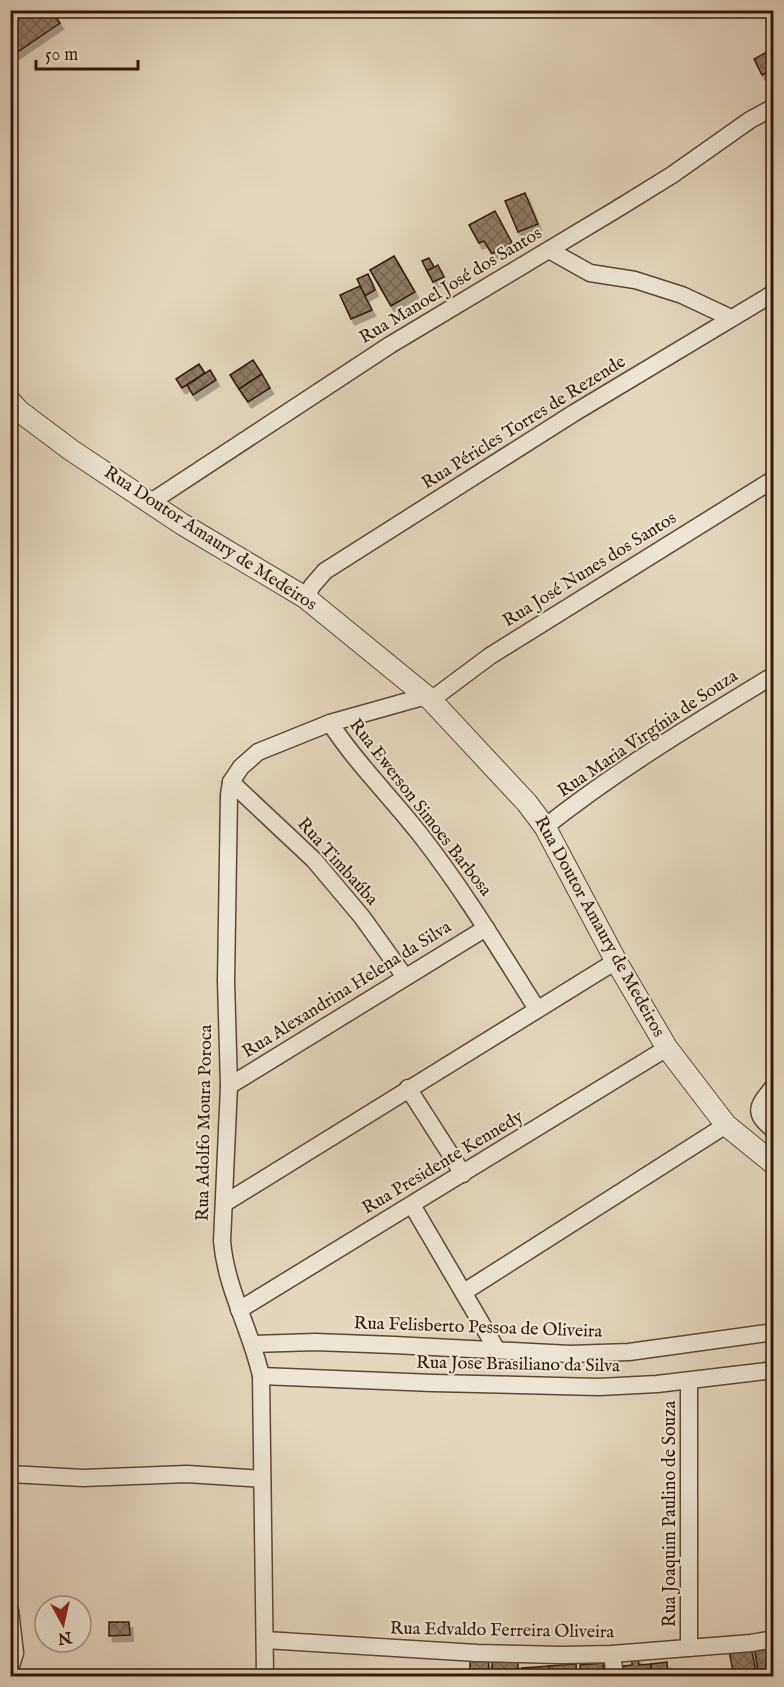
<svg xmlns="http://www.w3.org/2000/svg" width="784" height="1687" font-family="'IM FELL English',serif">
<defs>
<pattern id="building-cross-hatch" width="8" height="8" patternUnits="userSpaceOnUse" patternTransform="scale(1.5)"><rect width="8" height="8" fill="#8d7c67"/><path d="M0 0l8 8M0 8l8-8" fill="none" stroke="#746553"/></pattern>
<filter id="shadow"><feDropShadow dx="3.5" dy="6" stdDeviation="0" flood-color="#0004"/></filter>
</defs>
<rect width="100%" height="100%" fill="#e3d7be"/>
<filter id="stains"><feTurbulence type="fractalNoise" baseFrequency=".00333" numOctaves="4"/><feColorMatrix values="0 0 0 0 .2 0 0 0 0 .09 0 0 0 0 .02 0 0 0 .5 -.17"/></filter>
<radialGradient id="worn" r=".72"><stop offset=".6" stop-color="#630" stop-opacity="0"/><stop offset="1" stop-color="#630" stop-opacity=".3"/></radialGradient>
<!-- building -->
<g fill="url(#building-cross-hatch)" stroke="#301909" stroke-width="1.5" filter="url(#shadow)">
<path d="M10 10H51L60 23 10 57Z"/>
<path d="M774 48V69L762 75 754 59Z"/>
<path d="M525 193 538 224 518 232 505 201Z"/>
<path d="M495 211 512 243 492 254 484 241 479 243 469 225Z"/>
<path d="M394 256 415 292 391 306 370 270Z"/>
<path d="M429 258 434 267 427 271 422 261Z"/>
<path d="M438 265 444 277 433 282 427 271Z"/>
<path d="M368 274 375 290 365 296 357 279Z"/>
<path d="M360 286 372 310 351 319 340 295Z"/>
<path d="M253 360 262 374 239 389 230 375Z"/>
<path d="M199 364 205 373 182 388 176 379Z"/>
<path d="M210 370 216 380 193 395 187 385Z"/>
<path d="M262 374 270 388 248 402 239 389Z"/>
<path d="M109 1622H129L130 1635 109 1636Z"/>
<path d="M774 1643V1676H759L754 1646Z"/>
<path d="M751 1647 757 1676H734L729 1651Z"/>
<path d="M638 1657 639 1665 651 1664 652 1676H624L623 1666 632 1665V1658Z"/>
<path d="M470 1660 489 1661 488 1676H470Z"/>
<rect x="492" y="1662" width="26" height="14"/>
<path d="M667 1662 668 1676H652L651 1664Z"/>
<path d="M603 1663 604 1676H581L580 1665Z"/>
<path d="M576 1664 577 1676H549V1666Z"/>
<path d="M549 1666V1676H523L522 1668Z"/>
</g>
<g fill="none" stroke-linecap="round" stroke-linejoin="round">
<!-- minor casing -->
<g stroke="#5d4836" stroke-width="19">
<g id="minor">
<path d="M549 250 590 273 635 280 682 295 731 318"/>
<path d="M151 502 390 345 617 209 672 175 750 120 774 107"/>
<path d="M306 598 312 586 325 571 574 413 774 293"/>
<path d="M431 700 490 656 774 479"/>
<path d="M330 723C356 763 390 796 419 833 463 889 499 949 537 1009"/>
<path d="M231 782 314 860 362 917 405 977"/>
<path d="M545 827C617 770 695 723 774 675"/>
<path d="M229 1086 486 928"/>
<path d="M774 1086C758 1106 751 1112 774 1130"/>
<path d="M408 1088 463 1174"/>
<path d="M225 1203 616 961"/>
<path d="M412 1205 497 1350"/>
<path d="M464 1292 726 1125"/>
<path d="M239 1310 667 1048"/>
<path d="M252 1344 315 1342 394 1345 570 1354 629 1352 774 1332"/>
<path d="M261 1376 433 1383 599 1387 657 1384 774 1370"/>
<path d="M10 1474 83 1478 187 1474 262 1479"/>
<path d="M10 1610 15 1653 10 1669"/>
<path d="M265 1640 477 1653 562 1655 612 1654 751 1643 774 1639"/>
<path d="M689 1648V1381"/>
<path d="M612 1654 615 1676"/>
<path d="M265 1676 261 1376C251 1330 226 1289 222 1241L229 1086 226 981 229 795 231 782 241 767 258 752 330 723 426 696"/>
</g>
</g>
<!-- tertiary casing -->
<g stroke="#5d4836" stroke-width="23">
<path id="tertiary" d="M10 401 19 411 71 450 182 524 306 598 431 700 527 803 545 827 616 961 667 1048 726 1125 774 1164"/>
</g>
<!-- minor -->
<use href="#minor" stroke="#ede5d5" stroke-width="16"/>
<!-- tertiary -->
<use href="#tertiary" stroke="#ede5d5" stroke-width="21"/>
</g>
<g text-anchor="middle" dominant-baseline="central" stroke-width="4.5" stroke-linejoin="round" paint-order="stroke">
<!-- street labels -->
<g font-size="18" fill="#301909" stroke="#ede5d5">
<text transform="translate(451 286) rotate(-31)">Rua Manoel José dos Santos</text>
<text transform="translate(524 423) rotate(-32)">Rua Péricles Torres de Rezende</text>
<text transform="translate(210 539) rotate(33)">Rua Doutor Amaury de Medeiros</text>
<text transform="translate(590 570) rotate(-32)">Rua José Nunes dos Santos</text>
<text transform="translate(648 734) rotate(-34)">Rua Maria Virgínia de Souza</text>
<text transform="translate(420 808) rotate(52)">Rua Ewerson Simoes Barbosa</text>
<text transform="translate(337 862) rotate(48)">Rua Timbaúba</text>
<text transform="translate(599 927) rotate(61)">Rua Doutor Amaury de Medeiros</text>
<text transform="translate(347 990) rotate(-32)">Rua Alexandrina Helena da Silva</text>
<text transform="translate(205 1123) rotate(-89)">Rua Adolfo Moura Poroca</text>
<text transform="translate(443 1163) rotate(-31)">Rua Presidente Kennedy</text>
<text transform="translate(478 1328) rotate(2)">Rua Felisberto Pessoa de Oliveira</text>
<text transform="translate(518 1365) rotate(1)">Rua Jose Brasiliano da Silva</text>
<text transform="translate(670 1514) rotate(-90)">Rua Joaquim Paulino de Souza</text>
<text transform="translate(502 1631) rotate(1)">Rua Edvaldo Ferreira Oliveira</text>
</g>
</g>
<!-- margin -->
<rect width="784" height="1687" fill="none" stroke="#e3d7be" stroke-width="36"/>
<rect x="12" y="12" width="760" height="1663" fill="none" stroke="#301909" stroke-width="3"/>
<rect x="18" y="18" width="748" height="1651" fill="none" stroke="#301909" stroke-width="1.5"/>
<!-- north arrow -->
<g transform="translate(63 1624) rotate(172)"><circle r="28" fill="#ede5d5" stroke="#a19383" stroke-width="1.5"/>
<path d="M0-4.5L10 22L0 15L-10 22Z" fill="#8f2418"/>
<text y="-9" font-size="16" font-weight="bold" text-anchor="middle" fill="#301909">N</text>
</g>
<!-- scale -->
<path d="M36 60v9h102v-9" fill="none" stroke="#301909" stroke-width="3"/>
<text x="45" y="60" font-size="18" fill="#301909" stroke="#ede5d5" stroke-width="4.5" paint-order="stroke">50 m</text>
<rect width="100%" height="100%" filter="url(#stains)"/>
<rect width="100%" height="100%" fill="url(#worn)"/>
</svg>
